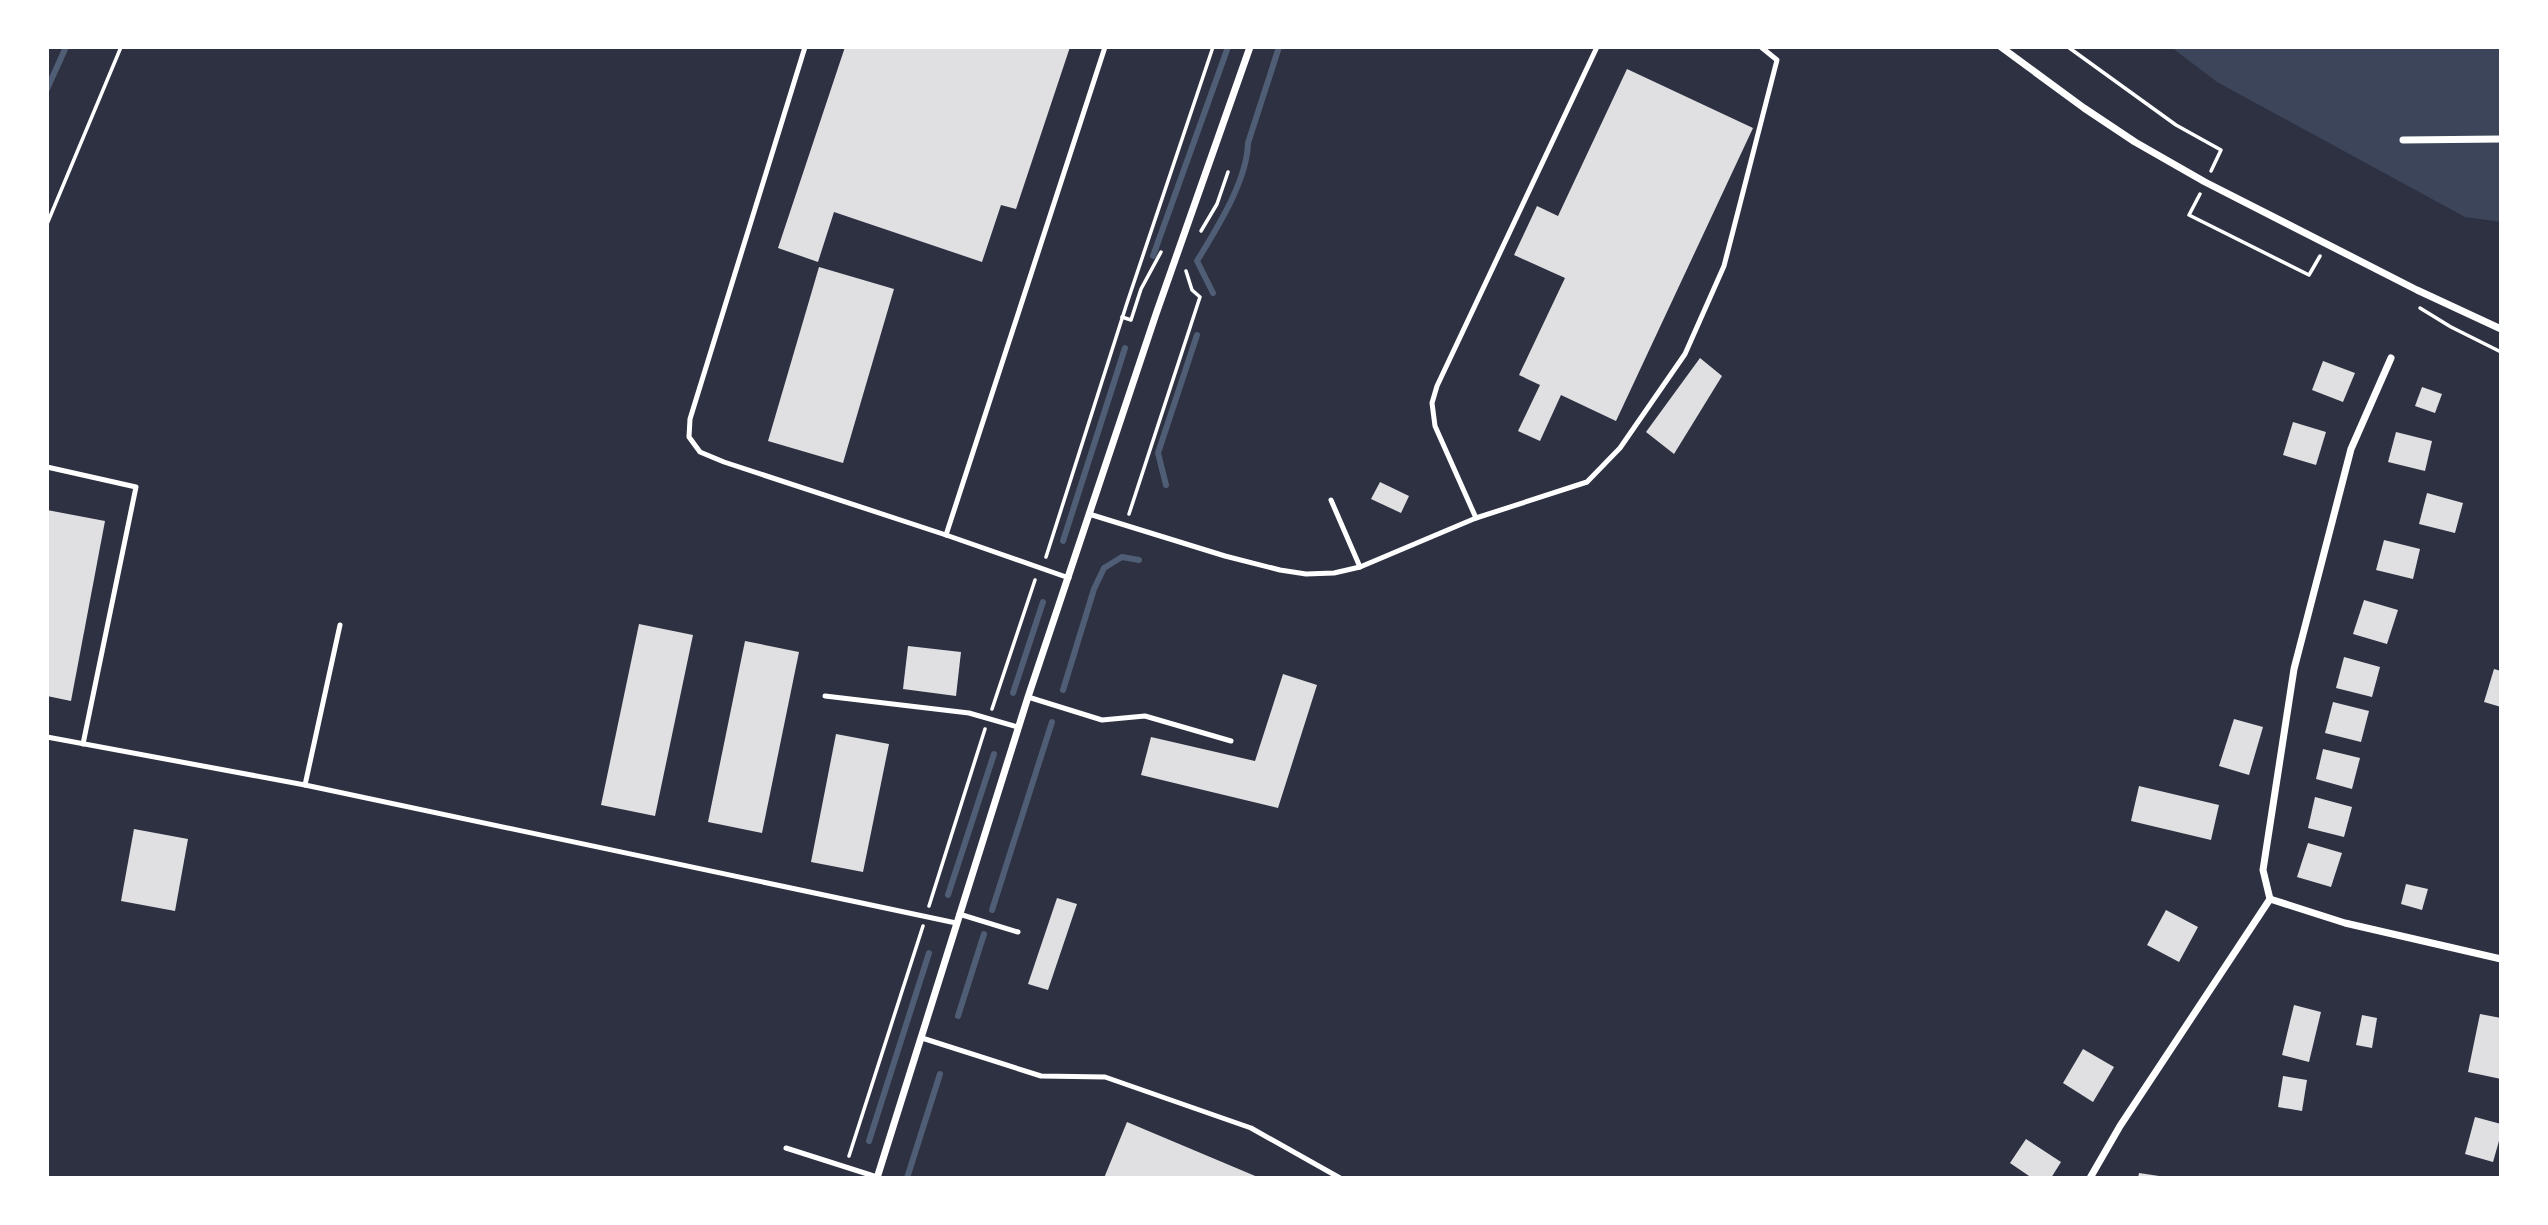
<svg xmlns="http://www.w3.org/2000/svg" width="2548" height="1225" font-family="Manrope,sans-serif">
<rect width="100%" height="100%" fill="#2d3142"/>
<!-- green -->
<path fill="#3c4559" d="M2171 47H2501V222L2465 217 2217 82Z"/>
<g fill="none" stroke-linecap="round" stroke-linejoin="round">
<!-- stream -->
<g stroke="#4f5d75" stroke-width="6">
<path d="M47 89 66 47"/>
<path d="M1153 256 1228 47"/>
<path d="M1213 293 1197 261C1217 228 1247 181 1248 143L1279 47"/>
<path d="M1166 485 1158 453 1197 335"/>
<path d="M1063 541 1125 348"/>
<path d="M1063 690 1094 589 1104 568 1122 557 1139 560"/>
<path d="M1013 693 1043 602"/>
<path d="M948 895 994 754"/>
<path d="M992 910 1052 722"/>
<path d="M958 1016 984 934"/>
<path d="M869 1141 929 953"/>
<path d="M907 1178 940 1074"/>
</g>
</g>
<!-- building -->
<g fill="#e0e0e3">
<path d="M845 47H1070L1016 209 1001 205 982 262 834 212 818 262 778 248Z"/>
<path d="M1627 69 1753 128 1616 421 1561 395 1540 441 1518 431 1540 385 1519 375 1565 278 1514 255 1537 206 1558 216Z"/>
<path d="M819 267 894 289 843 463 768 441Z"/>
<path d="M1700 358 1722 376 1674 454 1646 432Z"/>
<path d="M2323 361 2355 373 2343 402 2312 390Z"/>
<path d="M2422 387 2442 394 2435 413 2415 406Z"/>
<path d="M2293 422 2326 432 2316 465 2283 455Z"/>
<path d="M2396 432 2432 441 2425 471 2388 462Z"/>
<path d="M1380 482 1409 496 1401 513 1371 499Z"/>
<path d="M2427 493 2463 503 2455 533 2419 524Z"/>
<path d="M47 510 105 521 71 701 47 696Z"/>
<path d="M2384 540 2420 549 2413 579 2376 570Z"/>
<path d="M2364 600 2398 610 2387 644 2353 634Z"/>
<path d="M639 624 693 635 655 816 601 805Z"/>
<path d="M745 641 799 652 762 833 708 822Z"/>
<path d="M908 646 961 652 956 696 903 689Z"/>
<path d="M2344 657 2380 667 2372 697 2336 688Z"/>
<path d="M2494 669 2501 671V707L2484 702Z"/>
<path d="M1283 674 1317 685 1278 808 1141 775 1151 737 1255 761Z"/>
<path d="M2333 702 2369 711 2361 742 2325 733Z"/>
<path d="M2234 719 2263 727 2249 775 2219 766Z"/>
<path d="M836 734 889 744 863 872 811 862Z"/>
<path d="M2323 749 2360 758 2352 789 2316 779Z"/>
<path d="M2139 786 2219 805 2211 840 2131 821Z"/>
<path d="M2315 797 2352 807 2344 837 2308 828Z"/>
<path d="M134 829 188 839 175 911 121 901Z"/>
<path d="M2308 843 2342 853 2331 887 2297 877Z"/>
<path d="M2406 884 2428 889 2422 910 2401 904Z"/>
<path d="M1057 898 1077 904 1048 990 1028 984Z"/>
<path d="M2166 910 2198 927 2179 962 2147 945Z"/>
<path d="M2294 1005 2321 1012 2309 1062 2282 1055Z"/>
<path d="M2480 1014 2501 1018V1079L2468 1072Z"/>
<path d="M2362 1015 2377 1018 2372 1048 2356 1045Z"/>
<path d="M2083 1049 2114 1067 2093 1102 2063 1083Z"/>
<path d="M2283 1076 2307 1080 2302 1111 2278 1107Z"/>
<path d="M2475 1117 2501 1124V1134L2493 1162 2465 1154Z"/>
<path d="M1127 1122 1260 1178H1104Z"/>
<path d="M2026 1139 2061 1162 2051 1178H2032L2010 1163Z"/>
<path d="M2139 1173 2159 1176V1178H2138Z"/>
</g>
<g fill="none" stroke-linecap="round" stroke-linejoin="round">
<!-- path -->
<g stroke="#fff" stroke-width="3.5">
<path d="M2068 47 2176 125 2221 150 2211 171"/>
<path d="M2200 194 2189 215 2309 275 2320 256"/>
<path d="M47 224 121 47"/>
<path d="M1201 231 1217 204 1228 172"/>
<path d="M2420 308 2451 327 2501 352"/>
<path d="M1122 317 1131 320 1141 289 1161 252"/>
<path d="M1129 514 1200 297 1192 290 1186 271"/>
<path d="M1046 557 1127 303 1213 47"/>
<path d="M992 709 1035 580"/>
<path d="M929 906 985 729"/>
<path d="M849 1156 923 926"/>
</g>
<!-- service -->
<g stroke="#fff" stroke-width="5">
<path d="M805 47 690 419 689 437 700 452 724 462 946 535 1069 578"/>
<path d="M47 467 136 487 83 744"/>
<path d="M1331 500 1360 567"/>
<path d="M1089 514 1225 556 1280 570 1306 574 1334 573 1360 567 1476 518 1587 482 1620 448 1685 354 1724 266 1777 60 1761 47"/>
<path d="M1476 518 1435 426 1432 403 1437 386 1597 47"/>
<path d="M946 535 1105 47"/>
<path d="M825 696 969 713 1018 727"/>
<path d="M1028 697 1102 720 1145 716 1231 741"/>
<path d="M47 737 305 785 956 923"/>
<path d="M305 785 340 625"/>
<path d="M959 914 1018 932"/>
<path d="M922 1038 1041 1076 1105 1077 1251 1128 1340 1178"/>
<path d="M786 1148 877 1177"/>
</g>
<!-- minor -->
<g stroke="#fff" stroke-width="7">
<path d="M2001 47 2084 108 2135 142 2205 182 2417 290 2501 329"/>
<path d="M2403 140 2501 139"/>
<path d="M2270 899 2345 923 2501 959"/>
<path d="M877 1178 1028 697 1156 314 1250 47"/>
<path d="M2090 1178 2120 1126 2270 899 2263 870 2294 669 2351 449 2391 358"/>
</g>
</g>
<!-- border -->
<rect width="2548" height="1225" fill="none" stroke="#ffffff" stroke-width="98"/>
</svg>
